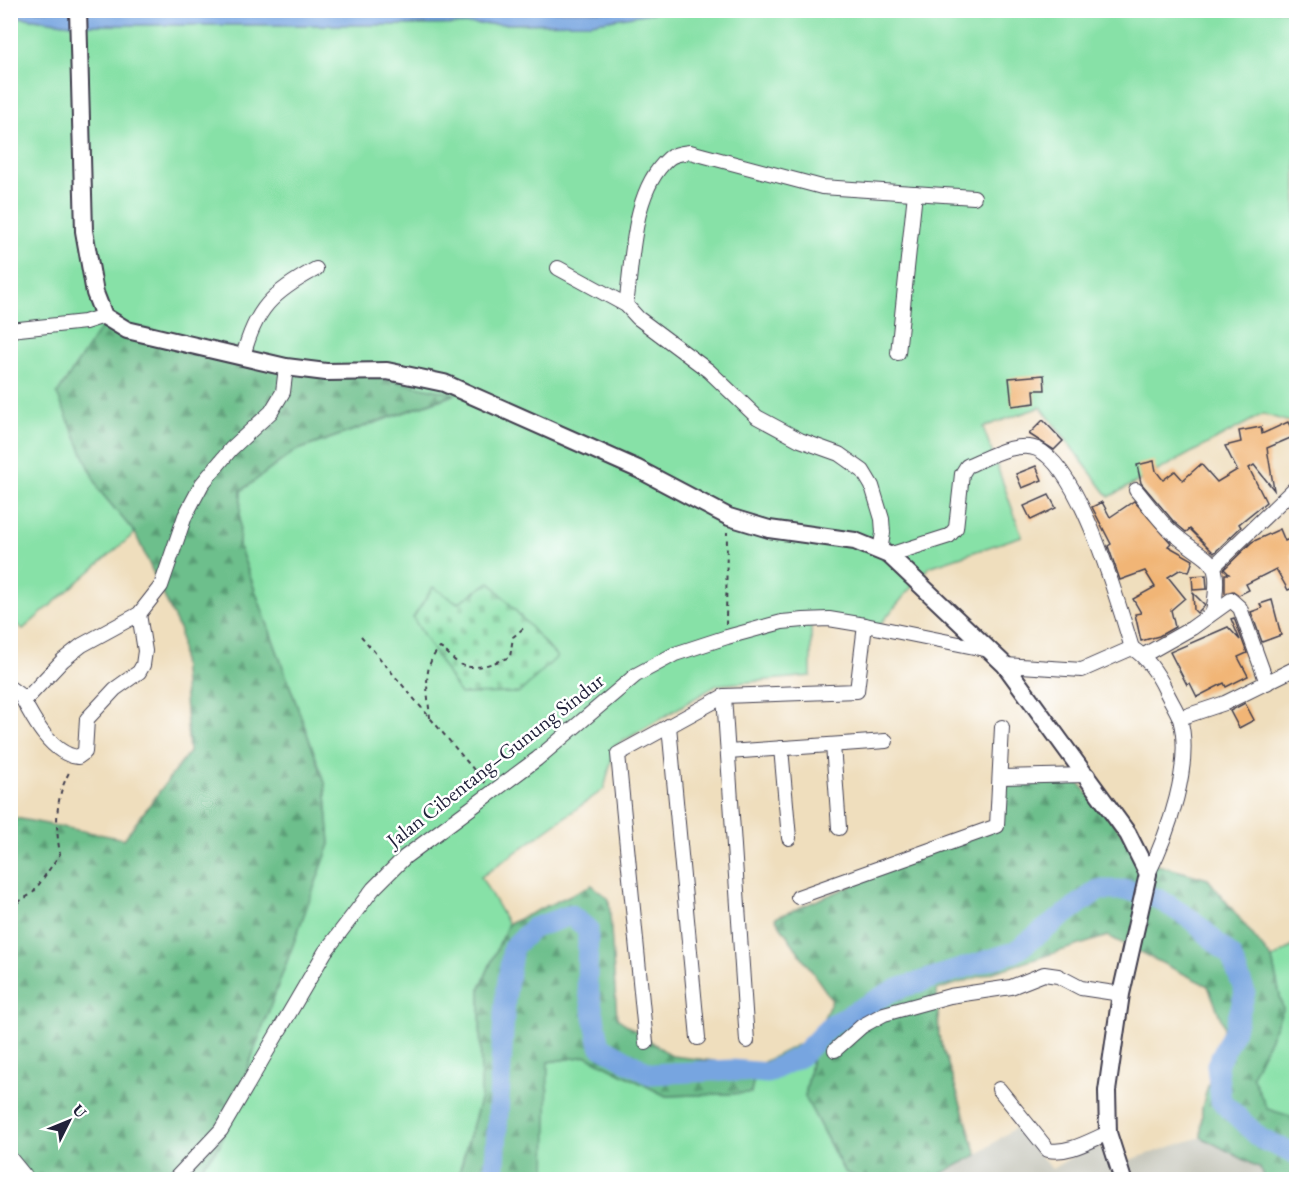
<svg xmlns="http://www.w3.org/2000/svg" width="1307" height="1190" font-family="'EB Garamond',serif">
<defs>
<pattern id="forest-firs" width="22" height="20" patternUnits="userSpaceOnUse" patternTransform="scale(1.5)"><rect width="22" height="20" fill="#6dbf8c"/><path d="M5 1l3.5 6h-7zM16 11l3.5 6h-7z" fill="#599b74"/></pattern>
<pattern id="cemetery-stones" width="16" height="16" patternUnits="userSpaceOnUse" patternTransform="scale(1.5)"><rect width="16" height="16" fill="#87e1a7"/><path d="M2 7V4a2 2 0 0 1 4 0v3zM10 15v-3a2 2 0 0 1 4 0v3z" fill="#74c191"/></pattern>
</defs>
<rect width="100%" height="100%" fill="#fff"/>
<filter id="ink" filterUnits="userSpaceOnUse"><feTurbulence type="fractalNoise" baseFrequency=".0167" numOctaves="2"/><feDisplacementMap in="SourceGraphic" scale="12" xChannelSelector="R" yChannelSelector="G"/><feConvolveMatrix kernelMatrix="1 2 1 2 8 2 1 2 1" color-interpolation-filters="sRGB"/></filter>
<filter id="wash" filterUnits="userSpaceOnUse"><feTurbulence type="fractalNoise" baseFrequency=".008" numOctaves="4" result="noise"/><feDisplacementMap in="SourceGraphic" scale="24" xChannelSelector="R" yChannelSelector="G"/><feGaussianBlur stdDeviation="1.35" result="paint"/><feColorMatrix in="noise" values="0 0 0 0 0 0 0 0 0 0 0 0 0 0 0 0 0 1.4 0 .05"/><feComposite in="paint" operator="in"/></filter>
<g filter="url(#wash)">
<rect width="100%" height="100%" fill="#efdebd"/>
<!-- industrial -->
<path fill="#c4c5b9" d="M1016 1127 1052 1169 1094 1143 1120 1163 1201 1137 1260 1168 1264 1179 931 1180 977 1155Z"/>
<!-- green -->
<g fill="#87e1a7" stroke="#548271" stroke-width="1.5">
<path d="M662 10H1281L1296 15V424L1263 414 1109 497 1041 407 983 427 1022 536 929 567 877 628 811 624V676L717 685 615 746 604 789 481 877 508 924 480 988 481 1097 457 1179H191L219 1146 330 844 325 783 239 546 241 491 295 451 454 395 99 490 135 533 23 629 11 621 10 16 81 25H397L591 23Z"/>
<path d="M1296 944V1118L1267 1109 1252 1076 1283 1010 1272 959Z"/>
<path d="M816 1035 805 1097 844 1172 861 1179 546 1180 547 1062 587 1056 666 1096 751 1093 756 1066Z"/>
</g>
<!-- forest -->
<g fill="url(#forest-firs)" stroke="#487064" stroke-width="1.5">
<path d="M105 321 455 394 295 451 241 491 239 546 325 783 330 844 219 1146 191 1179H32L11 1165 10 817 124 839 189 752 180 631 135 533 99 490 57 394Z"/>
<path d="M1069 772 1147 862 1208 879 1272 959 1283 1010 1252 1076 1267 1109 1296 1118V1179H1264L1260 1168 1201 1137 1202 1107 1224 1027 1208 986 1108 936 937 990 939 1036 977 1155 931 1179H861L845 1172 805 1097 816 1035 832 1000 775 918 995 825 1002 788Z"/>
<path d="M592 885 609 899 617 1018 672 1056 756 1066 751 1093 666 1096 587 1056 548 1062 546 1179 457 1180 481 1097 480 988 508 924Z"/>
</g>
<!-- cemetery -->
<path fill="url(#cemetery-stones)" stroke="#548271" stroke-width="1.5" d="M490 582 557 657 519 693 460 694 413 618 433 587 458 603Z"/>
<!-- water -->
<path fill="#77a5e0" stroke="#4c648e" stroke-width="1.5" d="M11 10 662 11 591 23 397 25H81L11 16Z"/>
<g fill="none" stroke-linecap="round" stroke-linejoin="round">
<!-- river -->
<path stroke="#77a5e0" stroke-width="21" d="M494 1180 505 1000 513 947 533 928 571 915 588 929 587 983 600 1046 650 1074 732 1070 767 1073 801 1056 831 1025 894 990 1014 952 1098 890H1128L1159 899 1192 920 1231 956 1245 992 1235 1029 1217 1065 1221 1101 1261 1139 1296 1154"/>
</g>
<g id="blocks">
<!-- building -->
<g fill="#f1b576">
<path d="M1044 375 1045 390H1034L1035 403 1012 406 1009 378Z"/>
<path d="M1043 420 1063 441 1054 450 1029 434Z"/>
<path d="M1288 422 1295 436 1267 448 1274 490 1254 465 1249 468 1266 502 1239 524 1241 527 1214 553 1190 529 1186 532 1174 522 1141 483 1137 465 1154 461 1156 471 1163 480 1175 471 1183 480 1201 464 1217 482 1237 470 1225 446 1241 442 1239 431 1261 427 1262 434Z"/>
<path d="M1036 466 1042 480 1022 488 1016 474Z"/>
<path d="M1049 495 1056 508 1031 520 1024 506Z"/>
<path d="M1134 501 1171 543 1168 546 1193 560 1189 572 1181 569 1168 577 1185 598 1171 610 1175 627 1159 636 1141 641 1135 614 1141 613 1133 599 1155 587 1145 571 1120 580 1108 546 1111 544 1092 507 1102 502 1110 517Z"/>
<path d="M1280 529 1285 541 1296 536V548L1291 555 1296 567V587L1288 590 1276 569 1246 584 1249 590 1239 595 1233 591 1225 593V574H1229L1224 569 1252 542Z"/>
<path d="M1206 575 1207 589 1193 590 1192 576Z"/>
<path d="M1193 593 1205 605 1197 613 1194 610Z"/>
<path d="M1272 600 1281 635 1262 642 1251 612 1262 608 1260 604Z"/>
<path d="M1234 618 1247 653 1238 657 1248 676 1226 687 1224 683 1197 697 1190 683 1187 685 1170 652 1228 627 1240 640 1231 619Z"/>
<path d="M1245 703 1254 720 1239 728 1230 711Z"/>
</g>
</g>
</g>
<g filter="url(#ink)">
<use href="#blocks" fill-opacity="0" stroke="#413e4e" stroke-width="1.5"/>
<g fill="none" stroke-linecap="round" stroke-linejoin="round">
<!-- minor casing -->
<g stroke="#413e4e" stroke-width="16">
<g id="minor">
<path d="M558 268 626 305 638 318 709 371 757 417 800 440 839 454 863 471 872 486 882 519 883 533 880 551"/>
<path d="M626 305C633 259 632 191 668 159 673 154 683 153 690 152L822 187 974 197"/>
<path d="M10 330 85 322 104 316"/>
<path d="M898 353 915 193"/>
<path d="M243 357C255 309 273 292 316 269"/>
<path d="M1136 490C1148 504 1159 521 1173 533 1211 566 1223 554 1213 612"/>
<path d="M889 555 949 536 956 528 962 474 967 466C985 459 1017 440 1037 449 1081 469 1118 603 1132 648"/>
<path d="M1214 566 1296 487"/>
<path d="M1144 655 1192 628 1231 600 1240 608 1267 683"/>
<path d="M1005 665 1082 670 1132 648C1148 658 1158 674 1166 691 1170 700 1177 710 1180 719 1193 764 1168 834 1148 874"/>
<path d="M10 688 21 696H29L63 660 82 645 139 614 161 586 185 516 202 484 231 449 271 412 283 392 286 367"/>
<path d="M21 696C33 719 51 754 78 757L85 752 87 719 115 689 139 672 143 665 145 651 139 614"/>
<path d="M1180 718 1225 703 1296 668"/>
<path d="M669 726 698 1038"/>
<path d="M833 745 839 828"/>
<path d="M781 748 789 838"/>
<path d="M728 752 886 741"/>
<path d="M1000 777 1088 775"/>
<path d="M798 897 997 826 1002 727"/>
<path d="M747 1041 724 696 857 691 865 625"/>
<path d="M646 1043 618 754 724 696"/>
<path d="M835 1050 862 1026 884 1014 950 996 1011 987 1044 974 1058 976 1081 988 1121 994"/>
<path d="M999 1089 1048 1150C1068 1154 1089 1141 1108 1133"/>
<path d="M10 1158 28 1180"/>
<path d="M174 1180 221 1130 325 952 373 889 405 857 537 759 636 675 675 654 727 637 782 622 804 620 829 619 865 625 989 650"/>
</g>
</g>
<!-- major casing -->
<g stroke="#413e4e" stroke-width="20">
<path id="major" d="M78 10 84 231 95 293 104 316 127 330 286 367 326 372 387 371 444 383 638 469 729 517 769 529 855 541 889 555 1005 665 1128 834 1148 874 1121 994 1107 1091 1108 1133 1123 1180"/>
</g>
<!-- path -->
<g stroke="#413e4e" stroke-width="2" stroke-dasharray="4.5 4.5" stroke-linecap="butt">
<path d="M726 625 727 532"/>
<path d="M361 636 485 783"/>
<path d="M430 718C428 694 421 666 440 648 448 652 451 658 458 663 473 673 495 662 510 657L513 637 526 626"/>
<path d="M10 907 33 893 60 854C55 824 55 796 71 769"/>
</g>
<!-- minor -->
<use href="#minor" stroke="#fff" stroke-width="14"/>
<!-- major -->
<use href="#major" stroke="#fff" stroke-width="16"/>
</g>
</g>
<g text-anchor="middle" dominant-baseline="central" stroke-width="5" stroke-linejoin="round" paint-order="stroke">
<!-- street labels -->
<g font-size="21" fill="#22223b" stroke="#fff">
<text transform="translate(495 760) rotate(-38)">Jalan Cibentang–Gunung Sindur</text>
</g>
</g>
<!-- margin -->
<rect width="1307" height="1190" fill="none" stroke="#fff" stroke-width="36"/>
<!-- north arrow -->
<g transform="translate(69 1121) rotate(47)" stroke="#ffffff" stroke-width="4.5" paint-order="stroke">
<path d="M0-4.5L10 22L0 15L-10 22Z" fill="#22223b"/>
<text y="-9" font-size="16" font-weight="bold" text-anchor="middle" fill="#22223b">U</text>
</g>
</svg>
